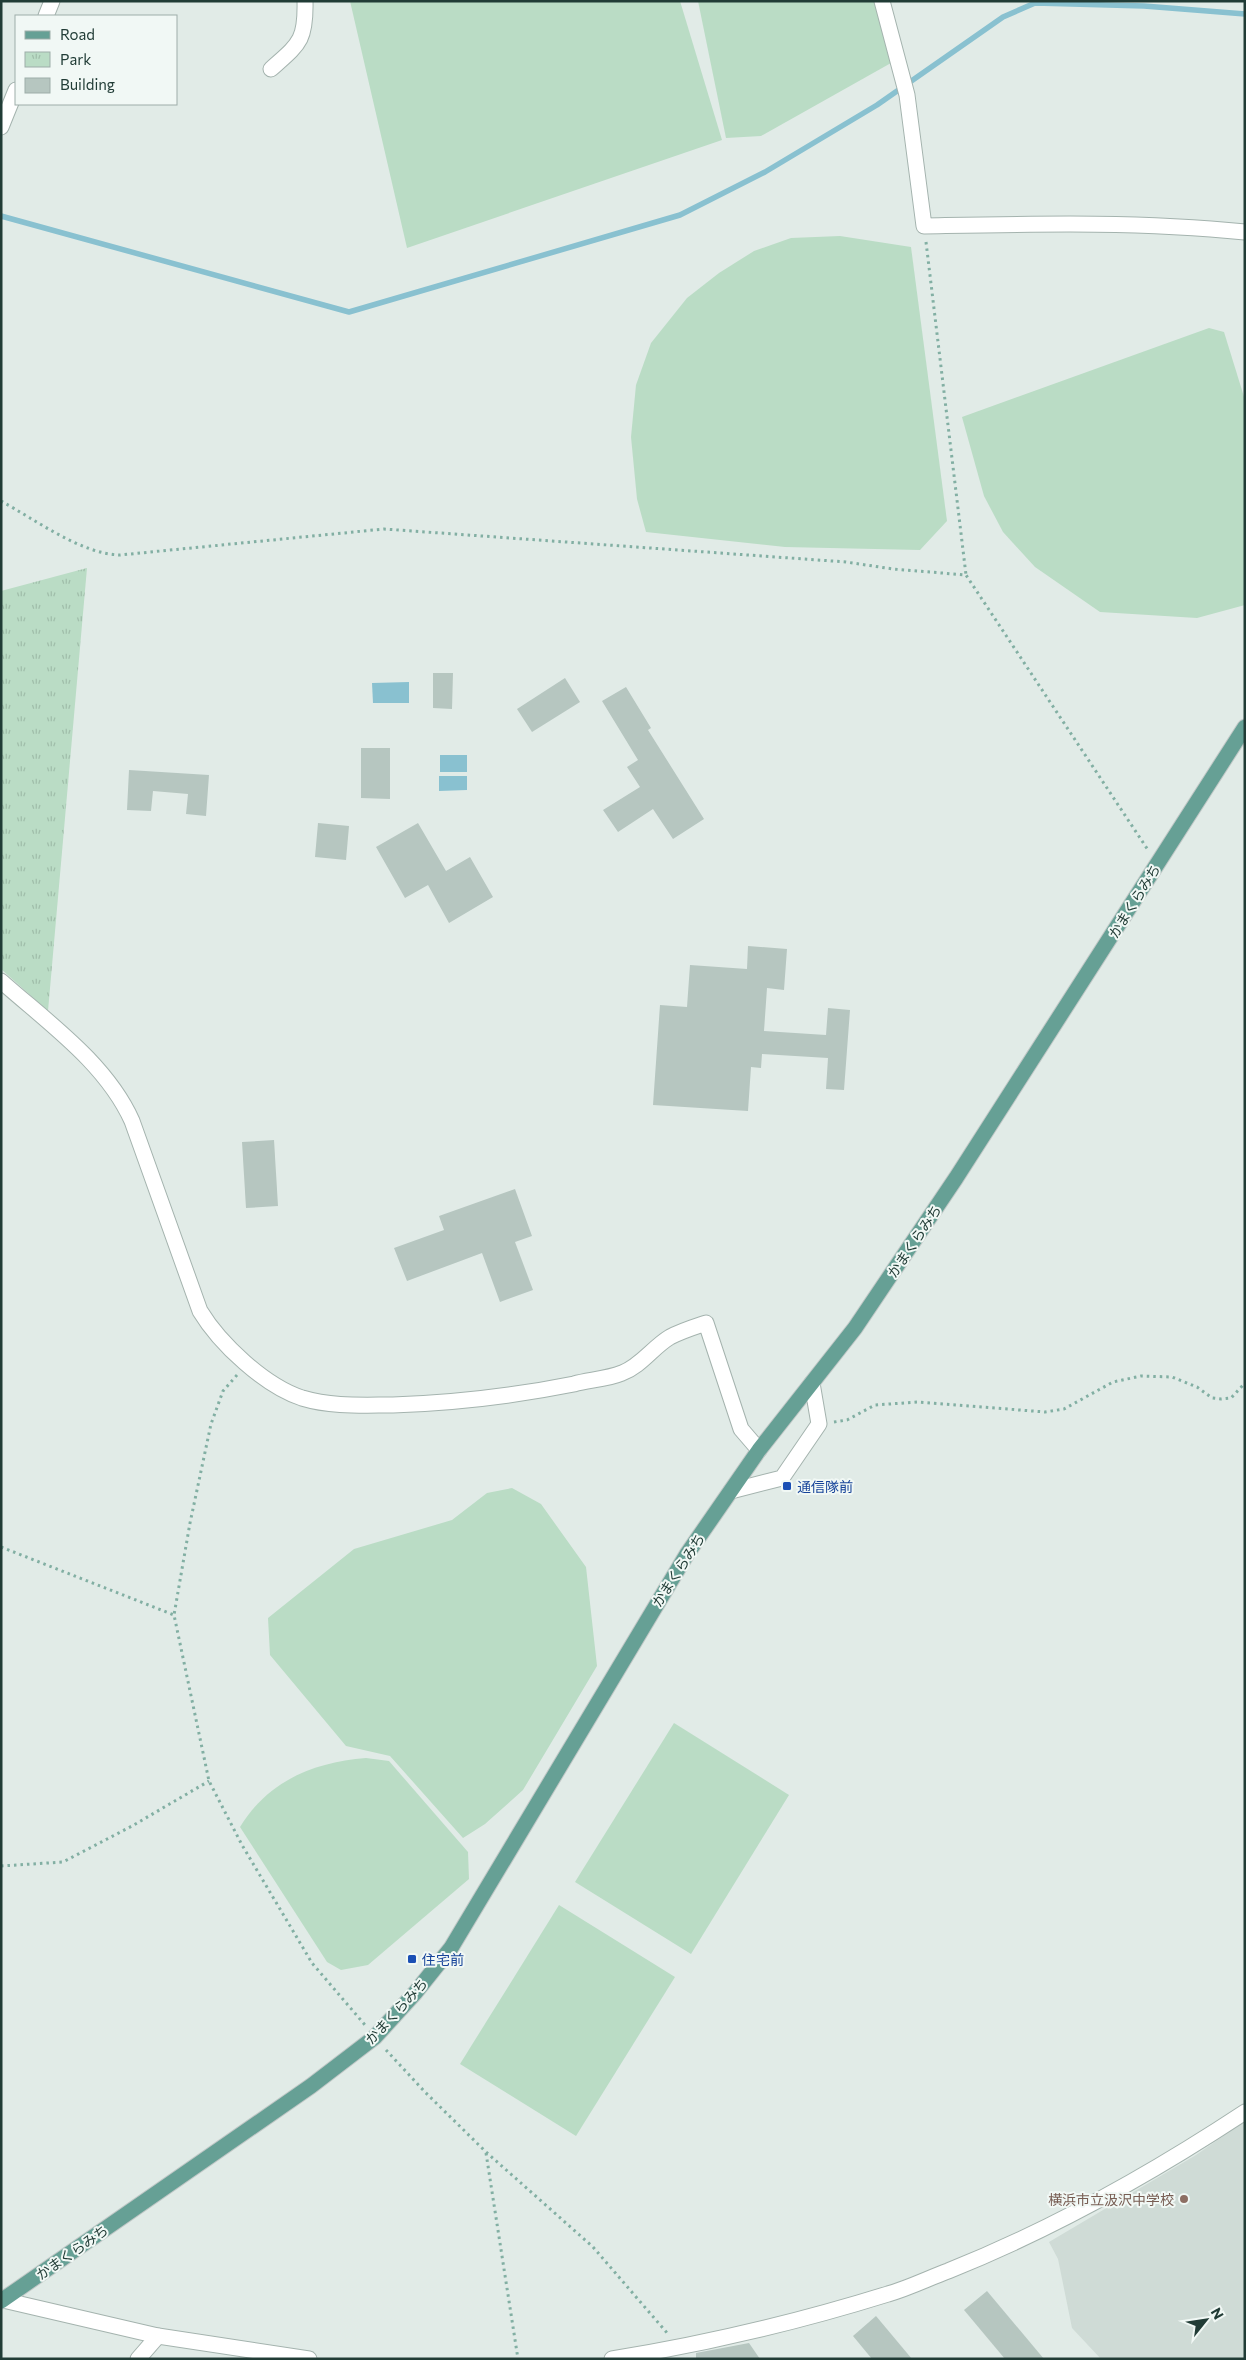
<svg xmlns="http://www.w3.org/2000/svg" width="1246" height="2360" font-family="Commissioner,'Noto Sans JP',sans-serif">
<defs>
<pattern id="park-tufts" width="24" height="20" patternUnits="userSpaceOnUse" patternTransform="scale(1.25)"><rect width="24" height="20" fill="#badcc5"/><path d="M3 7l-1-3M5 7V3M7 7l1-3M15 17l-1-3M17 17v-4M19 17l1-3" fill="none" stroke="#a0beaa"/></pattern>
</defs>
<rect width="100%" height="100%" fill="#e1ebe7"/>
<!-- built -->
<path fill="#cfdbd6" d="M1245 2121V2359H1101L1072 2328 1058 2259 1049 2242 1196 2155Z"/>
<!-- park -->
<path fill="url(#park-tufts)" d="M87 568 48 1011 1 969V591Z"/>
<!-- pitch -->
<g fill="#badcc5">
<path d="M350 1H680L722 140 407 248Z"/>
<path d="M698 1H876L891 63 761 136 726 138Z"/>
<path d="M840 236 911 247 947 521 920 550 785 547 646 532 637 499 631 437 636 385 651 343 687 298 719 273 754 251 791 238Z"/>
<path d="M1209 328 1224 332 1245 400V605L1197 618 1100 612 1035 567 1003 532 984 496 962 417Z"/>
<path d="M512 1488 541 1504 586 1567 597 1666 523 1790 485 1824 463 1838 390 1756 346 1746 270 1655 268 1618 354 1549 452 1520 487 1493Z"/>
<path d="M674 1723 789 1795 691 1954 575 1882Z"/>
<path d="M366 1758 389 1761 468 1852 469 1879 368 1965 341 1970 327 1962 240 1827C268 1781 314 1762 366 1758Z"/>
<path d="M559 1905 675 1977 576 2136 460 2064Z"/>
</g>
<!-- water -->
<g fill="#89c1d0">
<path d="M409 682V703H373L372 683Z"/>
<rect x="440" y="755" width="27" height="17"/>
<path d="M439 776H467V790L439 791Z"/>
</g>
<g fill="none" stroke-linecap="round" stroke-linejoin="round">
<!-- stream -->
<path stroke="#89c1d0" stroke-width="5.5" d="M1 216 349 312 680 215 765 172 877 105 1003 17 1035 3 1144 6 1245 14"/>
</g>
<!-- building -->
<g fill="#b6c6c0">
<path d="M433 673H453L452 709 433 708Z"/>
<path d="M565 678 580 702 532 732 517 709Z"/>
<path d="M626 687 651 728 648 730 704 819 673 839 653 809 618 832 603 810 640 787 627 767 638 760 602 701Z"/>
<path d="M361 748H390V799L361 798Z"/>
<path d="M129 770 209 775 206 816 186 814 188 794 153 791 151 811 127 810Z"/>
<path d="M318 823 349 826 346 860 315 857Z"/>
<path d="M418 823 446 871 470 857 493 897 449 923 428 885 405 898 376 847Z"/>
<path d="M748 946 787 949 784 990 767 988 764 1031 826 1035 828 1008 850 1010 844 1090 826 1089 828 1058 762 1054 761 1068 751 1067 748 1111 653 1105 660 1005 687 1007 690 965 747 969Z"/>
<path d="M274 1140 278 1206 246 1208 242 1142Z"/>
<path d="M515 1189 532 1236 515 1242 533 1290 500 1302 482 1253 407 1281 394 1248 444 1230 439 1216Z"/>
<path d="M987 2291 1044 2359H1005L964 2310Z"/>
<path d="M876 2316 912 2359H872L853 2336Z"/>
<path d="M749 2343 760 2359H696V2353Z"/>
</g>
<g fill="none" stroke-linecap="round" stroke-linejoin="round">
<!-- minor casing -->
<g stroke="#a4b3ae" stroke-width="17">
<g id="minor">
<path d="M882 1 907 95 924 226C1031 224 1138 221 1245 232"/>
<path d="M46 16 52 1"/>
<path d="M271 69C299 44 306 41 305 1"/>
<path d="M1 127 16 90"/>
<path d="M1 981C47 1022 106 1063 132 1121L200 1311C220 1344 265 1386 302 1398 332 1407 362 1405 393 1405 453 1403 514 1396 574 1384 589 1380 607 1379 622 1373 641 1366 653 1347 670 1337 681 1331 694 1327 706 1323L741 1429 759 1450"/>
<path d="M731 1491 782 1478 819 1424 812 1383"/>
<path d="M3 2300 158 2336 309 2359"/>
<path d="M138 2359 158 2336"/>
<path d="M612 2359C705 2344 798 2322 888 2294 909 2288 929 2278 948 2271 1053 2229 1151 2174 1245 2112"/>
</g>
</g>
<!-- major casing -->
<g stroke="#c1c8c7" stroke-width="17">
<path id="major" d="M1 2301 311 2086 375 2037 415 1993 451 1948 687 1554 759 1450 855 1328 956 1178 1245 727"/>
</g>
<!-- path -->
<g stroke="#82afa3" stroke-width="3" stroke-dasharray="2.5 4" stroke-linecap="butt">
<path d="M926 242 966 575"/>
<path d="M1 501C36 520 81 554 120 555L384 529 846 562 893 569 966 575 1148 850"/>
<path d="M237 1375 223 1391 211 1424 190 1523 174 1615 209 1781 242 1845 312 1963 365 2025"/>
<path d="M834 1422 847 1420 875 1405 918 1402 1045 1412 1064 1409 1113 1382 1141 1376 1172 1377 1197 1387 1212 1398 1221 1399 1231 1398 1245 1383"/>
<path d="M1 1547 174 1615"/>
<path d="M1 1866 63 1862 132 1826 209 1781"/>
<path d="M386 2050 425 2092 486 2152 593 2247 668 2334"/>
<path d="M486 2153 518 2359"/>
</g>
<!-- minor -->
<use href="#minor" stroke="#fff" stroke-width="15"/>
<!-- major -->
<use href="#major" stroke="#66a095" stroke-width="15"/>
</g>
<!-- markers -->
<g fill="#1a4fb4" stroke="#f1f8f5" stroke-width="2">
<rect x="782" y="1481" width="10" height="10" rx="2.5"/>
<rect x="407" y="1954" width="10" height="10" rx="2.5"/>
</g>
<circle fill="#8d6e63" stroke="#f1f8f5" stroke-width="2" cx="1184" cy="2199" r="5"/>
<g text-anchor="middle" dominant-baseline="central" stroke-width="4" stroke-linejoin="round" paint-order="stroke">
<!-- street labels -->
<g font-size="14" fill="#213c36" stroke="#f1f8f5">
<text transform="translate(1134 901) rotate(-58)">かまくらみち</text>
<text transform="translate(914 1241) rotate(-56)">かまくらみち</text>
<text transform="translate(678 1570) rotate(-57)">かまくらみち</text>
<text transform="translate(396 2011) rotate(-47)">かまくらみち</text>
<text transform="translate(72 2252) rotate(-35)">かまくらみち</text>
</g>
<!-- transit labels -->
<g font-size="14" fill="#164399" stroke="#f1f8f5" text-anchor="start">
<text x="797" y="1486">通信隊前</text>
<text x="422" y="1959">住宅前</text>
</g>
<!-- education labels -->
<g font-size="14" fill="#785e54" stroke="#f1f8f5" text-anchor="end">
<text x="1174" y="2199">横浜市立汲沢中学校</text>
</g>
</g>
<!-- border -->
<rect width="1246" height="2360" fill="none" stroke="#213c36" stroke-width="5"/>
<!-- legend -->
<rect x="15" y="15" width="162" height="90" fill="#f1f8f5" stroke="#9eada9"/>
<rect x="25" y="31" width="25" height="8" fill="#66a095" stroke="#9eada9"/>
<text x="60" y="40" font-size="15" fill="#213c36">Road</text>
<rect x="25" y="52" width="25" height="15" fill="url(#park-tufts)" stroke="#9eada9"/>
<text x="60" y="65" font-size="15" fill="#213c36">Park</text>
<rect x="25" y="78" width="25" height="15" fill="#b6c6c0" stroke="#9eada9"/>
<text x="60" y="90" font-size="15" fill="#213c36">Building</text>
<!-- north arrow -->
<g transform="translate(1206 2320) rotate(60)" stroke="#f1f8f5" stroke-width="4" paint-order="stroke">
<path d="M0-4L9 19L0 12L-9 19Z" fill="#213c36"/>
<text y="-8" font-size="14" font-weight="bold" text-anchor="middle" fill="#213c36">N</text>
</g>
</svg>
